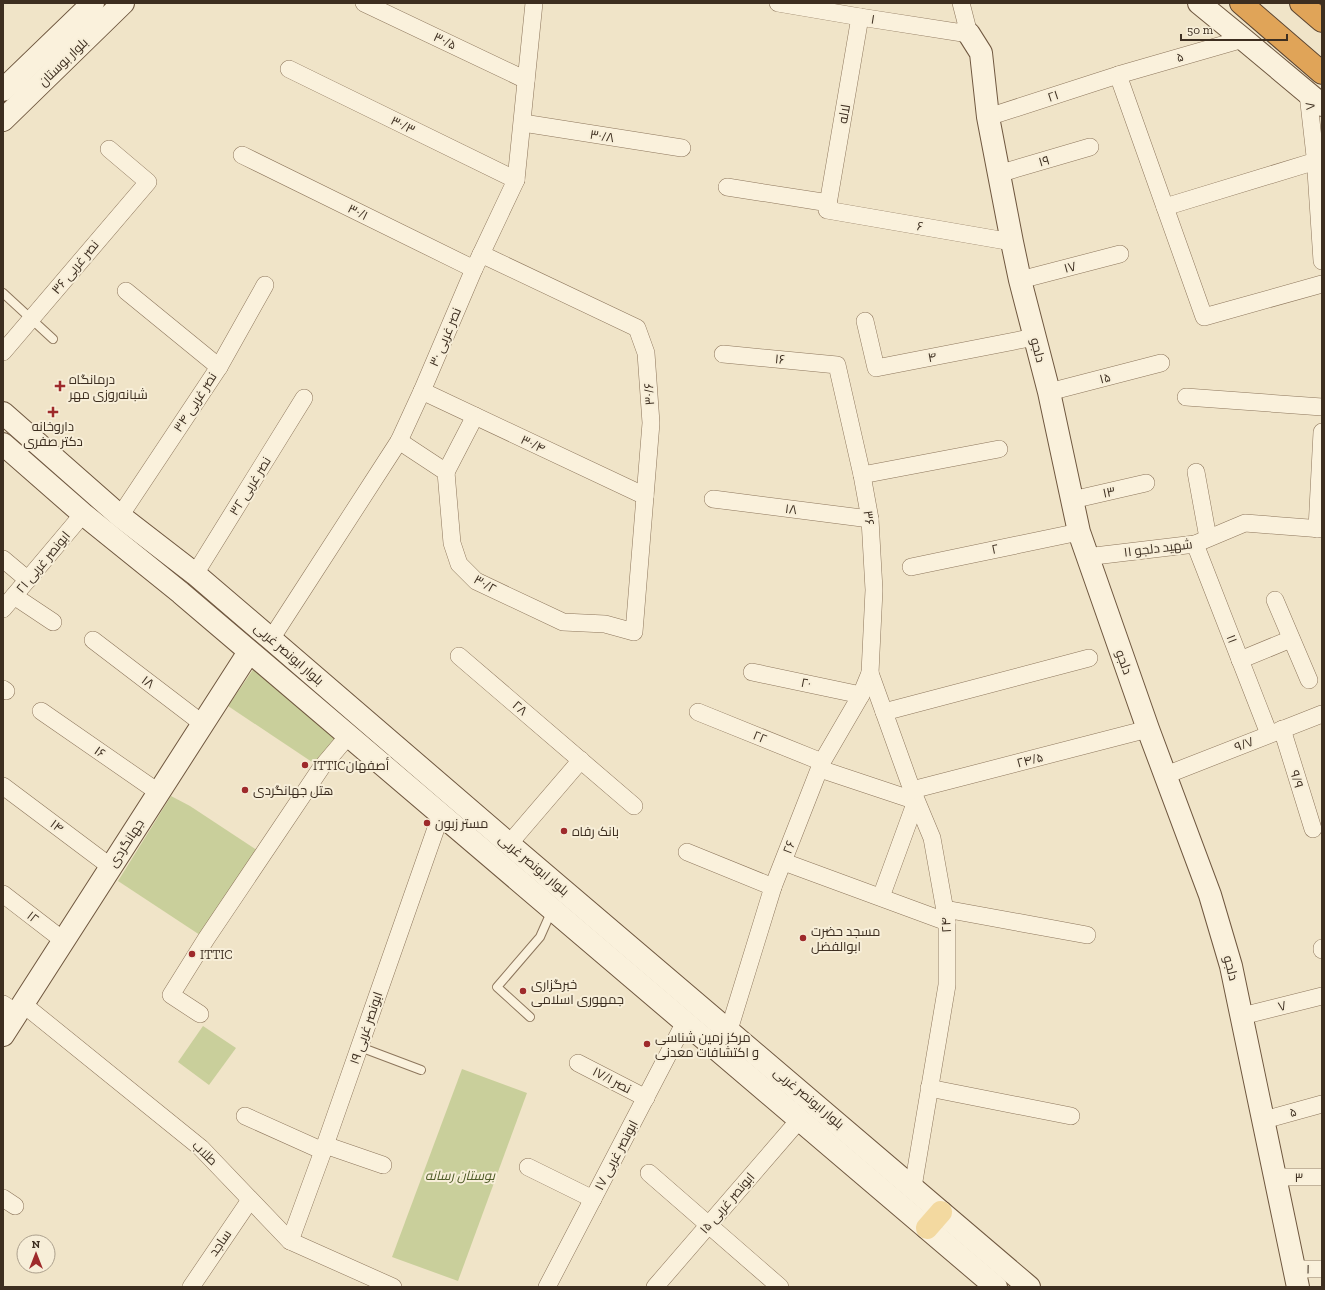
<svg xmlns="http://www.w3.org/2000/svg" width="1325" height="1290" font-family="'Zilla Slab',Cairo,serif">
<rect width="100%" height="100%" fill="#f0e4c8"/>
<!-- green -->
<g fill="#c9cf9b">
<path d="M259 661 348 736 321 768 228 706Z"/>
<path d="M171 796 190 806 263 854 206 939 118 881Z"/>
<path d="M203 1026 236 1048 209 1085 178 1062Z"/>
<path d="M462 1069 527 1093 458 1281 392 1257Z"/>
</g>
<g fill="none" stroke-linecap="round" stroke-linejoin="round">
<!-- lane casing -->
<g stroke="#8d765c" stroke-width="10">
<g id="lane">
<path d="M3 293 53 339"/>
<path d="M530 1017 497 987 540 937 552 910"/>
<path d="M360 1047 421 1070"/>
</g>
</g>
<!-- street casing -->
<g stroke="#8d765c" stroke-width="18">
<g id="street">
<path d="M364 3 526 80"/>
<path d="M778 3 860 17 969 34 961 3"/>
<path d="M860 17 827 210 1012 242"/>
<path d="M289 69 516 180"/>
<path d="M1118 75 1204 317 1322 284"/>
<path d="M1308 94 1315 156 1322 261"/>
<path d="M988 117 1118 75 1243 39"/>
<path d="M523 123 682 148"/>
<path d="M242 155 474 269"/>
<path d="M998 174 1090 147"/>
<path d="M727 187 829 203"/>
<path d="M1165 207 1316 161"/>
<path d="M1020 280 1120 254"/>
<path d="M126 291 219 367"/>
<path d="M865 321 876 368 1035 337"/>
<path d="M3 352 148 182 109 149"/>
<path d="M723 354 837 365 862 475 870 519 874 590 870 673 861 695 822 762 773 887 729 1030"/>
<path d="M422 391 645 496"/>
<path d="M1049 392 1161 363"/>
<path d="M1186 397 1322 407"/>
<path d="M399 441 446 472 452 543 459 564 476 581 563 622 605 624 634 632 651 423 646 353 637 328 481 254"/>
<path d="M446 472 475 416"/>
<path d="M1196 472 1208 538"/>
<path d="M862 475 999 449"/>
<path d="M713 499 870 519"/>
<path d="M1072 500 1146 483"/>
<path d="M120 516 219 367 265 285"/>
<path d="M1317 529 1322 432"/>
<path d="M1195 544 1269 734"/>
<path d="M1086 557 1195 544 1245 523 1322 529"/>
<path d="M3 559 28 580"/>
<path d="M911 567 1079 532"/>
<path d="M195 574 304 398"/>
<path d="M14 596 53 622"/>
<path d="M1275 600 1309 680"/>
<path d="M3 609 83 514"/>
<path d="M271 639 399 441 422 391 474 269 516 180 534 3"/>
<path d="M93 640 203 724"/>
<path d="M459 656 634 806"/>
<path d="M1240 660 1291 639"/>
<path d="M752 672 861 695"/>
<path d="M870 673 912 790 932 838 947 922V985L913 1187"/>
<path d="M3 689 6 691"/>
<path d="M41 711 158 792"/>
<path d="M698 712 822 762"/>
<path d="M884 712 1089 658"/>
<path d="M1282 729 1313 829"/>
<path d="M820 769 916 801 881 897"/>
<path d="M1166 775 1322 714"/>
<path d="M3 786 111 867"/>
<path d="M912 790 1148 729"/>
<path d="M509 844 581 760"/>
<path d="M687 852 773 887"/>
<path d="M784 862 947 922"/>
<path d="M3 894 64 941"/>
<path d="M945 909 1087 935"/>
<path d="M1322 948V950"/>
<path d="M3 1004 17 1013"/>
<path d="M23 1004 201 1148 290 1241 393 1287"/>
<path d="M200 1014 171 995 206 939 321 768 348 736"/>
<path d="M1242 1016 1322 996"/>
<path d="M578 1063 646 1098"/>
<path d="M929 1088 1071 1116"/>
<path d="M245 1116 323 1151"/>
<path d="M1264 1120 1322 1104"/>
<path d="M325 1145 383 1165"/>
<path d="M528 1167 593 1199"/>
<path d="M649 1173 780 1287"/>
<path d="M1276 1177H1322"/>
<path d="M3 1198 15 1206"/>
<path d="M290 1241 323 1151 441 814"/>
<path d="M1294 1269H1322"/>
<path d="M191 1287 250 1200"/>
<path d="M547 1287 685 1022"/>
<path d="M655 1287 800 1119"/>
</g>
</g>
<!-- secondary casing -->
<g stroke="#6f573f" stroke-width="24">
<g id="secondary">
<path d="M1199 3 1243 39 1322 105"/>
<path d="M969 34 981 53 988 117 1012 242 1020 280 1049 392 1079 532 1148 729 1210 895 1231 966 1298 1287"/>
<path d="M3 90 93 3"/>
<path d="M3 120 123 3"/>
<path d="M3 413 120 516 195 574 271 639 509 844 1029 1287"/>
<path d="M3 444 83 514 181 593 996 1287"/>
<path d="M3 1035 249 652"/>
</g>
</g>
<!-- primary casing -->
<g stroke="#5b4430" stroke-width="24">
<path id="primary" d="M927 1228 941 1212"/>
</g>
<!-- highway casing -->
<g stroke="#5b4430" stroke-width="24">
<g id="highway">
<path d="M1241 3 1322 73"/>
<path d="M1301 3 1322 21"/>
</g>
</g>
<!-- lane -->
<use href="#lane" stroke="#faf1dc" stroke-width="8"/>
<!-- street -->
<use href="#street" stroke="#faf1dc" stroke-width="17"/>
<!-- secondary -->
<use href="#secondary" stroke="#faf1dc" stroke-width="22"/>
<!-- primary -->
<use href="#primary" stroke="#f3d9a0" stroke-width="22"/>
<!-- highway -->
<use href="#highway" stroke="#e0a458" stroke-width="22"/>
</g>
<!-- markers -->
<g fill="#9e2a2b" stroke="#f7eed8" stroke-width="1.5">
<path d="M58 380h4v4h4v4h-4v4h-4v-4h-4v-4h4z"/>
<path d="M51 406h4v4h4v4h-4v4h-4v-4h-4v-4h4z"/>
<circle cx="305" cy="765" r="4"/>
<circle cx="245" cy="790" r="4"/>
<circle cx="427" cy="823" r="4"/>
<circle cx="564" cy="831" r="4"/>
<circle cx="803" cy="938" r="4"/>
<circle cx="192" cy="954" r="4"/>
<circle cx="523" cy="991" r="4"/>
<circle cx="647" cy="1044" r="4"/>
</g>
<g text-anchor="middle" dominant-baseline="central" stroke-width="4" stroke-linejoin="round" paint-order="stroke">
<!-- street labels -->
<g font-size="13" fill="#3d2e20" stroke="#f7eed8">
<text transform="translate(873 19) rotate(9)">۱</text>
<text transform="translate(445 41) rotate(25)">۳۰/۵</text>
<text transform="translate(1180 57) rotate(-16)">۵</text>
<text transform="translate(63 62) rotate(-44)">بلوار بوستان</text>
<text transform="translate(1053 96) rotate(-18)">۲۱</text>
<text transform="translate(1310 106) rotate(-97)">۷</text>
<text transform="translate(844 114) rotate(-80)">لاله</text>
<text transform="translate(403 125) rotate(26)">۳۰/۳</text>
<text transform="translate(602 136) rotate(9)">۳۰/۸</text>
<text transform="translate(1044 161) rotate(-16)">۱۹</text>
<text transform="translate(358 212) rotate(26)">۳۰/۱</text>
<text transform="translate(920 226) rotate(10)">۶</text>
<text transform="translate(75 267) rotate(-50)">نصر غربی ۳۶</text>
<text transform="translate(1070 267) rotate(-15)">۱۷</text>
<text transform="translate(445 337) rotate(-67)">نصر غربی ۳۰</text>
<text transform="translate(1038 350) rotate(75)">دلجو</text>
<text transform="translate(932 357) rotate(-11)">۴</text>
<text transform="translate(780 359) rotate(5)">۱۶</text>
<text transform="translate(1105 378) rotate(-15)">۱۵</text>
<text transform="translate(649 394) rotate(-94)">۳۰/۶</text>
<text transform="translate(195 402) rotate(-57)">نصر غربی ۳۴</text>
<text transform="translate(533 444) rotate(25)">۳۰/۴</text>
<text transform="translate(250 486) rotate(-58)">نصر غربی ۳۲</text>
<text transform="translate(1109 492) rotate(-12)">۱۳</text>
<text transform="translate(791 509) rotate(7)">۱۸</text>
<text transform="translate(869 518) rotate(83)">۳۶</text>
<text transform="translate(1158 548) rotate(-7)">شهید دلجو ۱۱</text>
<text transform="translate(995 549) rotate(-12)">۲</text>
<text transform="translate(43 562) rotate(-50)">ابونصر غربی ۲۱</text>
<text transform="translate(485 584) rotate(30)">۳۰/۲</text>
<text transform="translate(1232 639) rotate(69)">۱۱</text>
<text transform="translate(289 654) rotate(41)">بلوار ابونصر غربی</text>
<text transform="translate(1124 662) rotate(70)">دلجو</text>
<text transform="translate(148 682) rotate(37)">۱۸</text>
<text transform="translate(806 683) rotate(11)">۲۰</text>
<text transform="translate(520 708) rotate(41)">۲۸</text>
<text transform="translate(760 737) rotate(22)">۲۲</text>
<text transform="translate(1244 744) rotate(-21)">۹/۷</text>
<text transform="translate(100 752) rotate(35)">۱۶</text>
<text transform="translate(1030 760) rotate(-15)">۲۴/۵</text>
<text transform="translate(1297 779) rotate(73)">۹/۹</text>
<text transform="translate(57 826) rotate(37)">۱۴</text>
<text transform="translate(126 843) rotate(-57)">جهانگردی</text>
<text transform="translate(789 847) rotate(-69)">۲۶</text>
<text transform="translate(534 865) rotate(40)">بلوار ابونصر غربی</text>
<text transform="translate(33 917) rotate(38)">۱۲</text>
<text transform="translate(946 925) rotate(-94)">۲۴</text>
<text transform="translate(1231 968) rotate(76)">دلجو</text>
<text transform="translate(1282 1006) rotate(-14)">۷</text>
<text transform="translate(366 1028) rotate(-71)">ابونصر غربی ۱۹</text>
<text transform="translate(612 1080) rotate(28)">نصر ۱۷/۱</text>
<text transform="translate(809 1098) rotate(40)">بلوار ابونصر غربی</text>
<text transform="translate(1293 1112) rotate(-16)">۵</text>
<text transform="translate(205 1153) rotate(44)">طلاب</text>
<text transform="translate(616 1155) rotate(-62)">ابونصر غربی ۱۷</text>
<text x="1299" y="1177">۳</text>
<text transform="translate(727 1203) rotate(-49)">ابونصر غربی ۱۵</text>
<text transform="translate(220 1243) rotate(-55)">ساجد</text>
<text transform="translate(1308 1269) rotate(1)">۱</text>
</g>
<!-- poi labels -->
<g font-size="13" fill="#3d2e20" stroke="#f7eed8" text-anchor="start">
<text x="69" y="379">درمانگاه<tspan x="69" dy="15">شبانه‌روزی مهر</tspan></text>
<text x="53" y="426" text-anchor="middle">داروخانه<tspan x="53" dy="15">دکتر صفری</tspan></text>
<text x="313" y="765">ITTICأصفهان</text>
<text x="253" y="790">هتل جهانگردی</text>
<text x="435" y="823">مستر زبون</text>
<text x="572" y="831">بانک رفاه</text>
<text x="811" y="931">مسجد حضرت<tspan x="811" dy="15">ابوالفضل</tspan></text>
<text x="200" y="954">ITTIC</text>
<text x="531" y="984">خبرگزاری<tspan x="531" dy="15">جمهوری اسلامی</tspan></text>
<text x="655" y="1037">مرکز زمین شناسی<tspan x="655" dy="15">و اکتشافات معدنی</tspan></text>
</g>
<!-- park labels -->
<g font-size="13" font-style="italic" fill="#4d5a26" stroke="#f7eed8">
<text x="460" y="1175">بوستان رسانه</text>
</g>
</g>
<!-- border -->
<rect width="1325" height="1290" fill="none" stroke="#3d2e20" stroke-width="8"/>
<!-- north arrow -->
<g transform="translate(36 1254)"><circle r="19" fill="#f7eed8" stroke="#ada18e"/>
<path d="M0-3L7 15L0 10L-7 15Z" fill="#9e2a2b"/>
<text y="-6" font-size="11" font-weight="bold" text-anchor="middle" fill="#3d2e20">N</text>
</g>
<!-- scale -->
<path d="M1181 34v6h106v-6" fill="none" stroke="#3d2e20" stroke-width="2"/>
<text x="1187" y="34" font-size="12" fill="#3d2e20" stroke="#f7eed8" stroke-width="3" paint-order="stroke">50 m</text>
</svg>
